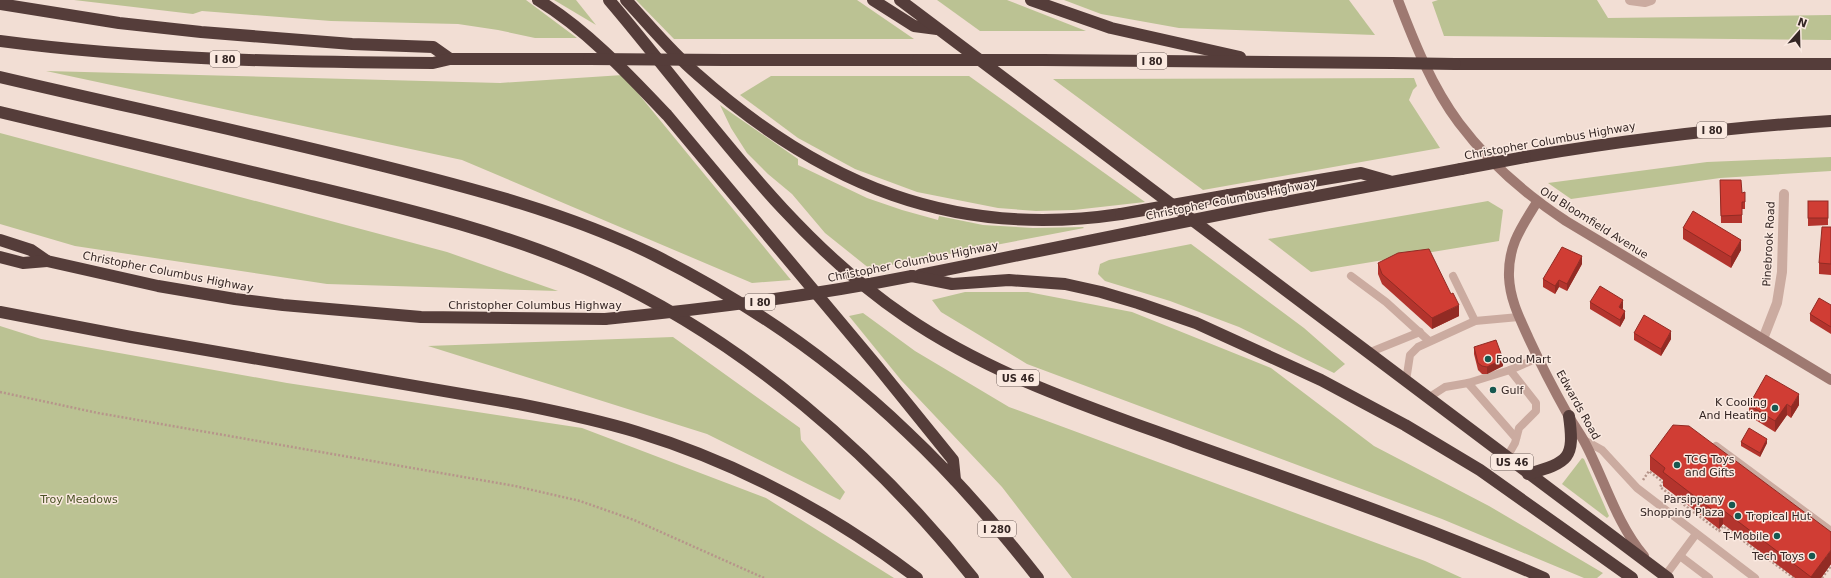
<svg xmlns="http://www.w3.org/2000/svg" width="1831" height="578" font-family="'DejaVu Sans',sans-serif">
<rect width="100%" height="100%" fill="#f2ded4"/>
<!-- green -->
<g fill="#bbc293">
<path d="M74 0H526L577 38H535L498 30 458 24 331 21 202 11 193 14Z"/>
<path d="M554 0H576L596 25Z"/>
<path d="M636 0H857L914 39H674Z"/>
<path d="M937 0H1007L1086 31H980Z"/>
<path d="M1064 0H1349L1375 35 1179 28 1101 14Z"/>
<path d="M1438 0H1597L1608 18 1831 15V40L1444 36 1432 2Z"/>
<path d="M46 71 500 83 623 75 791 280 752 283 462 160Z"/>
<path d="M771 76H969L1145 202 1074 210 1036 211 998 208 917 192 855 169 798 138 740 95Z"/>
<path d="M1414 78 1417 86 1413 90 1409 100 1440 148 1203 190 1053 79Z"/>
<path d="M720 105 798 159V165L867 198 902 210 938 220 939 216 983 225 1033 228 1083 227 1084 228 870 269 825 233 792 194 768 174 747 153 731 128Z"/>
<path d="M0 133 447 252 558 291 327 284 75 246 0 224Z"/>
<path d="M1831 157V171L1720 178 1571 199 1548 183 1707 162Z"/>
<path d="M1488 201 1503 210 1499 241 1311 272 1268 239Z"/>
<path d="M1191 244 1304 328 1345 364 1334 373 1239 327 1170 301 1105 281 1098 274 1100 264 1109 260Z"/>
<path d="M965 292H1028L1132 312 1271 368 1374 446 1489 506 1603 573 1597 578H1584L1442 519 1027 364 941 312 932 300Z"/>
<path d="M863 313 915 351 1009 407 1425 561 1462 578H1072L1002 487 901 380 849 316Z"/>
<path d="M0 326 41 339 287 383 582 428 766 498 894 578H0Z"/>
<path d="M673 337 800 428 801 440 845 492 840 500 707 434 428 346Z"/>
<path d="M1582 458 1584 459 1609 516 1607 518 1562 484Z"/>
</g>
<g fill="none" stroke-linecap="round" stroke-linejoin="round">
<!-- path -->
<g stroke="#b6958a" stroke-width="2.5" stroke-dasharray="2 2" stroke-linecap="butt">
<path d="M0 392 98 413 515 486 580 501 634 520 764 578"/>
<path d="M1643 480 1649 471 1663 482 1660 487 1719 531 1723 526 1794 578"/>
<path d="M1822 578 1831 566"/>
</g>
<!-- lane -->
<g stroke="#cbaba0" stroke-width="8">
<path d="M1351 276 1386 302 1429 341"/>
<path d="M1453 276 1475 321"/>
<path d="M1368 353 1420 332"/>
<path d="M1406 381 1410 355 1418 347 1475 321 1519 317"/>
<path d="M1468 383 1516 438"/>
<path d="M1428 398 1445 387 1468 383 1510 370 1538 358"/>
<path d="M1584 440 1602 450 1637 488 1755 578"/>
<path d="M1716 446 1831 531"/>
<path d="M1507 457 1515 443 1519 428 1536 411V403L1510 370"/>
<path d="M1680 556 1709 578"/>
<path d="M1665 576 1696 534"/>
</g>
<!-- street -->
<g stroke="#cbaba0" stroke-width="10">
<path d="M1630 0 1645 2 1651 0"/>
<path d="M1763 339 1777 303 1782 272 1784 194"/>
</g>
<!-- secondary -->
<g stroke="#9e7971" stroke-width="10">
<path d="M1398 0C1414 42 1432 87 1459 123 1489 163 1525 194 1566 221L1831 380"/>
<path d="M1537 202C1521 228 1508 245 1509 277 1510 300 1520 319 1529 339 1541 365 1554 390 1568 415 1573 424 1579 432 1584 441 1604 478 1616 523 1644 556"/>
</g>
<!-- highway -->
<g stroke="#553d3a" stroke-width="12">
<path d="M538 0C587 30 628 74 667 115L877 366 953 460 955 480"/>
<path d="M609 0C702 109 786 236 906 317 991 375 1089 407 1185 442 1305 485 1427 526 1544 578"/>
<path d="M626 0C649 25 671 52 697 74 822 185 953 239 1121 214"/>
<path d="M873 0 914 26 937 29"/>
<path d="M900 0 1668 578"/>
<path d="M1031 0 1111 28 1240 57"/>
<path d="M0 4 119 23 201 32 352 44 433 47 450 59"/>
<path d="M0 41C143 60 289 62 433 63L450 59H589"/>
<path d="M725 60H918"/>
<path d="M1043 60 1392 63"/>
<path d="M1455 64H1831"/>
<path d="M0 77C128 107 256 134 383 166 475 189 568 213 654 255 746 301 833 361 907 432 955 477 998 527 1038 578"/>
<path d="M0 112C101 136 202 160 303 184 403 208 506 232 600 275 744 341 875 455 973 578"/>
<path d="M1525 157C1627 140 1728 127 1831 121"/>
<path d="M1229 195 1361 173 1389 181"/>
<path d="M1248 209 1461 169"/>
<path d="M0 240 31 250 47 261 158 286 235 299 283 305 421 317 605 319"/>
<path d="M0 257 23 263 47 261"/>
<path d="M920 275 1143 230"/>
<path d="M912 276 952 284 1009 280 1065 284 1101 292 1138 303 1196 323 1321 380 1405 425 1480 470 1632 578"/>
<path d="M0 312 131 337 519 404C559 412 598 420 637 432 738 463 833 514 917 578"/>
<path d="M1528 474C1569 462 1575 459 1569 416"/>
</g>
<!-- highway-bridge -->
<g stroke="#553d3a" stroke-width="12">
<path d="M589 59 725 60"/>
<path d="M918 60H1043"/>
<path d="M1392 63 1455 64"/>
<path d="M1461 169 1525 157"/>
<path d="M1121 214 1229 195"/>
<path d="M1143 230 1248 209"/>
<path d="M605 319C709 309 811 296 912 276"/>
</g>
</g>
<!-- wall -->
<g fill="#b3342d">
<path d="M1720 180 1742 193 1745 202V209H1742V223H1721Z"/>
<path d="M1808 201H1828V225L1808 226Z"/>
<path d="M1831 227V275L1819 274V263Z"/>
<path d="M1683 228 1741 250 1731 268 1683 239Z"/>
<path d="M1378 263 1459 316 1432 329 1382 284 1378 274Z"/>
<path d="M1582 264 1567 291 1559 287 1555 294 1543 287V279Z"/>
<path d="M1590 302 1623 308 1622 309 1625 318 1620 327 1590 309Z"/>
<path d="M1831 305V334L1810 321V314Z"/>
<path d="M1634 333 1671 339 1661 356 1634 340Z"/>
<path d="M1474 347 1503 366 1487 374H1482L1478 370 1474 354Z"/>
<path d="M1749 405H1799L1791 418 1787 415 1775 432 1749 416Z"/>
<path d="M1741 442 1767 443 1760 457 1741 446Z"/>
<path d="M1650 456 1831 564 1821 578H1795L1723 524 1719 529 1663 486V480L1650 470Z"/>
</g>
<!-- shaded-wall -->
<g fill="#922b24">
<path d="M1741 240V250L1731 268V257Z"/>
<path d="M1582 256V264L1567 291V284Z"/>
<path d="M1559 280V287L1555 294V286Z"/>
<path d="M1623 300V308L1619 314V307Z"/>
<path d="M1459 305V316L1432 329V318Z"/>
<path d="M1625 311V318L1620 327V320Z"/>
<path d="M1671 331V339L1661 356V349Z"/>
<path d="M1503 359V366L1487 374V367Z"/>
<path d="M1799 394V405L1791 418V407Z"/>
<path d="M1787 404V415L1775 432V421Z"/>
<path d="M1767 439V443L1760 457V453Z"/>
<path d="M1723 510V524L1719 529V515Z"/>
<path d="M1831 550V564L1821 578H1811V577Z"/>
</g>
<!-- building -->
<g fill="#d03d34" stroke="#922b24">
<path d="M1720 180H1741L1742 193 1745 192V202H1742V215L1721 216Z"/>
<rect x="1808" y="201" width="20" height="17"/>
<path d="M1693 211 1741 240 1731 257 1683 228Z"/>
<path d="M1822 227H1831V264L1819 263Z"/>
<path d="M1562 247 1582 256 1567 284 1559 280 1555 286 1543 279Z"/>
<path d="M1429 249 1451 294 1453 293 1459 305 1432 318 1382 274 1378 263 1398 253Z"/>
<path d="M1600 286 1623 300 1619 307 1625 311 1620 320 1590 302Z"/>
<path d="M1819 298 1831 305V327L1810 314Z"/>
<path d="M1644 315 1671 331 1661 349 1634 333Z"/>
<path d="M1496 340 1503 359 1487 367 1482 366 1478 363 1474 347Z"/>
<path d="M1766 375 1799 394 1791 407 1787 404 1775 421 1749 405Z"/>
<path d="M1673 425 1689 426 1831 532V550L1811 577 1723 510 1719 515 1663 472 1665 468 1650 456Z"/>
<path d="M1749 428 1767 439 1760 453 1741 442Z"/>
</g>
<!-- markers -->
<g fill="#175850" stroke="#fae9e0" stroke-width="1.5">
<circle cx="1488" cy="359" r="4"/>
<circle cx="1493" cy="390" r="4"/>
<circle cx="1775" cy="408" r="4"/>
<circle cx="1677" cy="465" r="4"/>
<circle cx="1732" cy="505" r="4"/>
<circle cx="1738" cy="516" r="4"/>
<circle cx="1777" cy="536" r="4"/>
<circle cx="1812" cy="556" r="4"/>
</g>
<g text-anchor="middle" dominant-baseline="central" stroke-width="3" stroke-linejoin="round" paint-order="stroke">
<!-- shield labels -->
<g fill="#fae9e0" stroke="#6f605c" stroke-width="1">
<rect x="210" y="51" width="30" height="16" rx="3"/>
<rect x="1137" y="53" width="30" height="16" rx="3"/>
<rect x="1697" y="122" width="30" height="16" rx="3"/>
<rect x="745" y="294" width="30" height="16" rx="3"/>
<rect x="997" y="370" width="42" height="16" rx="3"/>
<rect x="1491" y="454" width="42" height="16" rx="3"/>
<rect x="978" y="521" width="38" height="16" rx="3"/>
</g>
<g font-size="10" font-weight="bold" fill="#342624">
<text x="225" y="59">I 80</text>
<text x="1152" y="61">I 80</text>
<text x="1712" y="130">I 80</text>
<text x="760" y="302">I 80</text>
<text x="1018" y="378">US 46</text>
<text x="1512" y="462">US 46</text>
<text x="997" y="529">I 280</text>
</g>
<!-- street labels -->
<g font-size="11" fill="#342624" stroke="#fae9e0">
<text transform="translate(1550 141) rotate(-10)">Christopher Columbus Highway</text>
<text transform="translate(1231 200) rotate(-11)">Christopher Columbus Highway</text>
<text transform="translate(1594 223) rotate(32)">Old Bloomfield Avenue</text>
<text transform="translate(1769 244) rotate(-87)">Pinebrook Road</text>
<text transform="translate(913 262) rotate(-11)">Christopher Columbus Highway</text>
<text transform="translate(168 272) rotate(11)">Christopher Columbus Highway</text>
<text x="535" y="305">Christopher Columbus Highway</text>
<text transform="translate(1578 405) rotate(61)">Edwards Road</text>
</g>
<!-- poi labels -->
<g font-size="11" fill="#342624" stroke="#fae9e0" text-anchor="start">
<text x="1496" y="359">Food Mart</text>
<text x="1501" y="390">Gulf</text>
<text x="1767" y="402" text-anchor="end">K Cooling<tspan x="1767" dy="13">And Heating</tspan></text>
<text x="1685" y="459">TCG Toys<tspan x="1685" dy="13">and Gifts</tspan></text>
<text x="1724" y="499" text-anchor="end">Parsippany<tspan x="1724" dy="13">Shopping Plaza</tspan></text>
<text x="1746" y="516">Tropical Hut</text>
<text x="1769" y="536" text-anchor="end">T-Mobile</text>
<text x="1804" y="556" text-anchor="end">Tech Toys</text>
</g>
<!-- park labels -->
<g font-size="11" fill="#4b5326" stroke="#fae9e0">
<text x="79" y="499">Troy Meadows</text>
</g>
</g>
<!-- north arrow -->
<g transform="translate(1799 32) rotate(20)" stroke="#fae9e0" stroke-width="3" paint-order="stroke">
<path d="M0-3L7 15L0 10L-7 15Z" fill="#342624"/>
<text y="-6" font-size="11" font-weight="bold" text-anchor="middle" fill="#342624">N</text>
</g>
</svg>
